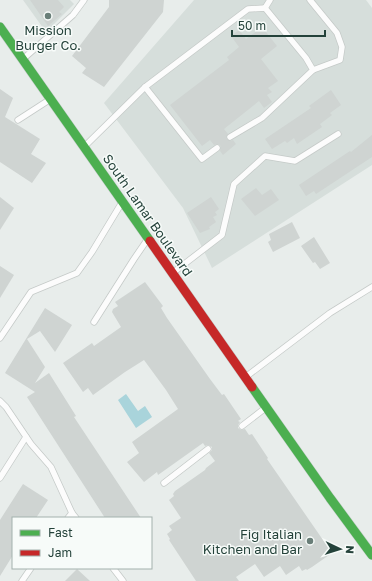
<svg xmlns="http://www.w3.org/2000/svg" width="372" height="581" font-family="'Golos Text',sans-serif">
<rect width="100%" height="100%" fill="#e8edeb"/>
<!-- built -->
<g fill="#d6dedb">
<path d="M23 0H70L74 4 46 32Z"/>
<path d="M194 0H366L372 8V165L212 268 183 208 104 103Z"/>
</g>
<!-- water -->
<path fill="#a9d4db" d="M126 394 138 411 145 406 152 417 136 428 118 400Z"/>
<!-- building -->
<g fill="#cfd4d2">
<path d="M30 0H58L64 7 59 12 62 14 48 26Z"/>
<path d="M109 0H164L163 12 104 87 82 73 86 68 72 56 109 7Z"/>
<path d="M262 27 277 46 261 59 278 81 268 88 272 92 267 95 272 102 264 108 259 101 224 129 228 134 226 137 227 139 230 141 233 140 236 144 223 155 220 151 221 148 220 145 217 144 214 145 210 140 202 146 170 105 229 60 227 57 239 47 231 36 239 30 246 39Z"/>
<path d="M0 89 13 98 5 117 40 139 31 154 46 163 32 183 0 162Z"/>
<path d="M331 90 341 105 330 113 332 115 320 124 322 127 297 144 294 138 287 143 285 141 272 149 265 139 311 108 309 106Z"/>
<path d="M372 135V157L316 194 314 191 306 196 299 185 350 151 351 152Z"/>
<path d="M256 188 262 195 271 189 279 200 255 216 241 199Z"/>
<path d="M0 197 14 208 0 230Z"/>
<path d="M211 197 219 209 215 212 217 215 213 217 216 222 209 227 210 229 200 233 187 213Z"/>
<path d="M292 222 300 238 273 252 268 242 271 240 269 234Z"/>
<path d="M314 237 330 263 320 269 315 262 313 263 301 246Z"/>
<path d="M0 266 14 275 0 298Z"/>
<path d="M145 282 163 306 161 308 167 318 210 379 222 395 224 394 241 419 238 421 240 422 238 425V428L241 430 245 429 249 435 252 434 268 458 267 459 332 553 312 567 307 570 306 569 302 571 299 566 286 575 280 566 264 577 255 564 236 577 239 581H196L169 540 170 539 167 534 172 530 169 526 181 518 169 500 174 496 173 494 175 491 205 470 206 468 215 461 209 453 212 450V447L208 445 205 446 203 443 158 475 157 472 144 482 127 462 139 453 132 442 178 409 166 390 144 360 125 372 93 395 88 388 83 392 63 363 92 343 94 346 121 327 112 312 113 309 118 306 115 302Z"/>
<path d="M45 308 72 325 55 352 40 331 27 339 45 367 35 383 49 373 76 416 74 417 141 518H105L27 397 35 392 5 373Z"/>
<path d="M23 484 48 500 36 518H13V555L0 576V520Z"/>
<path d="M77 569 90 581H65Z"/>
</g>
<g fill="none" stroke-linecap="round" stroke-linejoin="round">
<!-- lane casing -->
<g stroke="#c5cac8" stroke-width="7">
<g id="lane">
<path d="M310 0 337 33 342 47 340 60 313 70"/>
<path d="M265 8 270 0"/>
<path d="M23 59 73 15 84 0"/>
<path d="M145 87 202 159 217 148"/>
<path d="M18 120 49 100"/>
<path d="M86 145 145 87 248 9 265 8 306 58 313 70 262 118 230 137"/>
<path d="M174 272 222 235 234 184 265 156 295 161 338 134"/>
<path d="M94 322 134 259 147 240"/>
<path d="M0 338 31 292 77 273 92 252 121 204"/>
<path d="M247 376 330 313 372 287"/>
<path d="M0 401 6 407 31 444 51 467 72 513 76 518"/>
<path d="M242 426 264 409"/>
<path d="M0 478 26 437"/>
<path d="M164 483 208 449"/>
<path d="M68 518 72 513"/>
<path d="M113 568 123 581"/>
<path d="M22 581 31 568"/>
</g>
</g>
<!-- fast casing -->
<g stroke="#c3ccc9" stroke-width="10">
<g id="fast">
<path d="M0 27 150 241"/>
<path d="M252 387 330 498 372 555"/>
</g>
</g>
<!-- jam casing -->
<g stroke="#c3ccc9" stroke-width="10">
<path id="jam" d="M150 241 252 387"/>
</g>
<!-- lane -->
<use href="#lane" stroke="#fcfcfc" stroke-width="5.5"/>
<!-- fast -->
<use href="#fast" stroke="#4caf50" stroke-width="9"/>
<!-- jam -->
<use href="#jam" stroke="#c62828" stroke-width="9"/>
</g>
<!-- markers -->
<g fill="#697e78" stroke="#f7fbf9" stroke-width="1.5">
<circle cx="48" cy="16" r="4"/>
<circle cx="310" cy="541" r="4"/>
</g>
<g text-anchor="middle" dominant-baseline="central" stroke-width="3" stroke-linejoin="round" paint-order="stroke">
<!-- poi labels -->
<g font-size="13" fill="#24423a" stroke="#f7fbf9">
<text x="48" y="30">Mission<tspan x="48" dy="15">Burger Co.</tspan></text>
<text x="302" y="534" text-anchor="end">Fig Italian<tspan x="302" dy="15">Kitchen and Bar</tspan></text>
</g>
<!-- street labels -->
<g font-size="13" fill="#24423a" stroke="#f7fbf9">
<text transform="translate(148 215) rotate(55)">South Lamar Boulevard</text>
</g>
</g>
<!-- legend -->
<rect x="12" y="517" width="140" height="52" fill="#f7fbf9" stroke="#a3b1ad"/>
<rect x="20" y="530" width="20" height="6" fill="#4caf50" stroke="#a3b1ad"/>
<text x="48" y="537" font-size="12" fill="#24423a">Fast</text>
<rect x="20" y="550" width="20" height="6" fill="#c62828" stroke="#a3b1ad"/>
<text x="48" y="557" font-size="12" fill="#24423a">Jam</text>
<!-- north arrow -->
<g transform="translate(340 549) rotate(94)" stroke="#f7fbf9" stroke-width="3" paint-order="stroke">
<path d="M0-3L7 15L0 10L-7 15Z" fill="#24423a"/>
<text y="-6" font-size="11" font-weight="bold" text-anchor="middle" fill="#24423a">N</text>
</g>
<!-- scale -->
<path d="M232 30v6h93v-6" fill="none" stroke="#24423a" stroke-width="2"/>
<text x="238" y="30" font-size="12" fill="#24423a" stroke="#f7fbf9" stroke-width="3" paint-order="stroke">50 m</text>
</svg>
